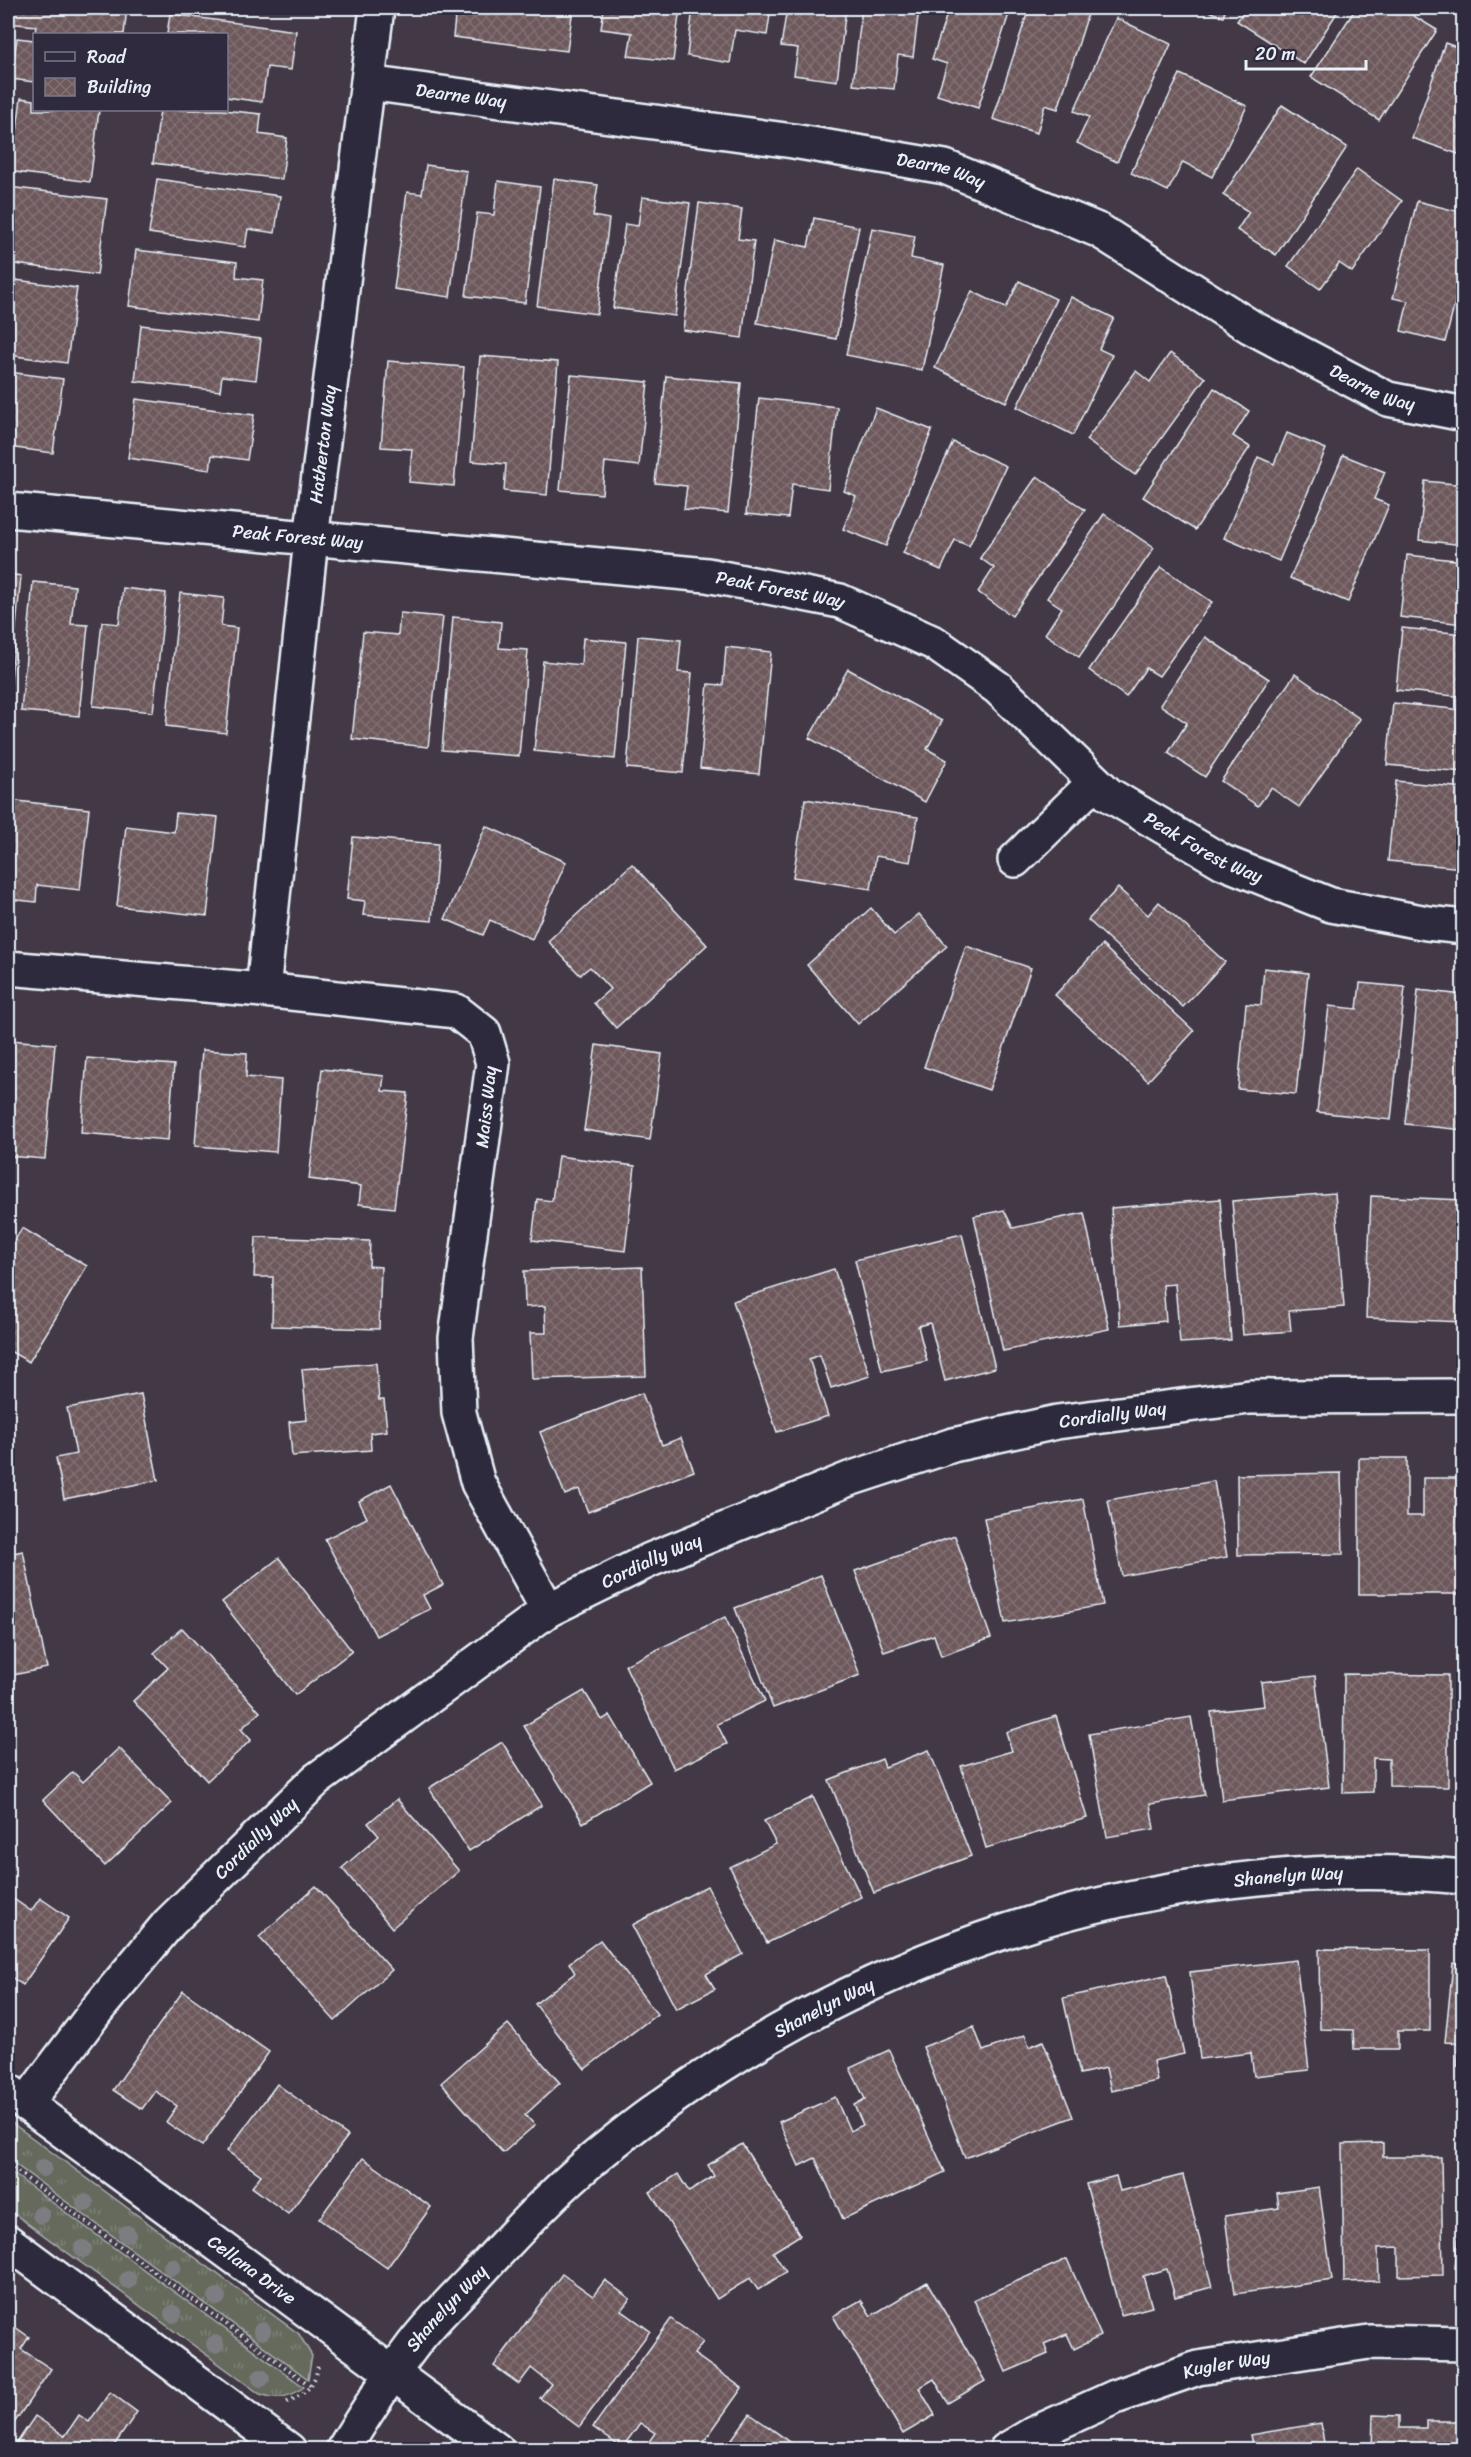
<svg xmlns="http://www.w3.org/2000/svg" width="1471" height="2457" font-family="Sriracha,sans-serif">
<defs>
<pattern id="grass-tufts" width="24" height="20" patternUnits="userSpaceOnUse" patternTransform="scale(1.5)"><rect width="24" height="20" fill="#656b5d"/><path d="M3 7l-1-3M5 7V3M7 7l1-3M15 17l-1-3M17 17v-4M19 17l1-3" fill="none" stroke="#7b8175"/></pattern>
<pattern id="building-cross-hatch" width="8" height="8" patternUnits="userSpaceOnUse" patternTransform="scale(1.5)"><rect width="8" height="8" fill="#6d585b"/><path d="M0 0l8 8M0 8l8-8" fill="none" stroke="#827073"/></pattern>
</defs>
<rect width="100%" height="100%" fill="#423846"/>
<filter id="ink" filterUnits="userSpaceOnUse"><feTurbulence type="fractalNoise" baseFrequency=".0167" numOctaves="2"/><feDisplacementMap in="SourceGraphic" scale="12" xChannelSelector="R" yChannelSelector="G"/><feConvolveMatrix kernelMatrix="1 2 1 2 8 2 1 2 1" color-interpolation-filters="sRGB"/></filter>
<g filter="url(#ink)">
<!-- grass -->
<g fill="url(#grass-tufts)" stroke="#a6aeaa" stroke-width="1.5">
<path d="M8 2120 299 2334 312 2356 308 2379 8 2159Z"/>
<path d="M8 2170 304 2387C290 2398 276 2400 260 2394L8 2209Z"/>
</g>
<!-- building -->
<g fill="url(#building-cross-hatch)" stroke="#e8f1f8" stroke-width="1.5">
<path d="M8 8H127L124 34H35L36 26 8 23Z"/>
<path d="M456 8H573L567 51 453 37Z"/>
<path d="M604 8H680L673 61 628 56 632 33 601 29Z"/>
<path d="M693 8H771L767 35 735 30 730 63 687 56Z"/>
<path d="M787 8H846L837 81 794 75 798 48 781 46Z"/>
<path d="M862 8H919L913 57 898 55 894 89 853 85Z"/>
<path d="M949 8H1011L978 108 937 95 947 64 932 59Z"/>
<path d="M1029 8H1069L1088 14 1058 109 1045 105 1037 133 993 119Z"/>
<path d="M1201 8H1226L1223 17Z"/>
<path d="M1246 8H1340L1304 64 1237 21Z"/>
<path d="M1356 8H1409L1407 12 1437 30 1379 120 1311 77Z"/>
<path d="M170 14 296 31 291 70 267 67 262 102 226 97V34H167Z"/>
<path d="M1116 18 1171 44 1117 162 1077 143 1089 117 1074 111Z"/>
<path d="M1464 36V156L1412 138 1445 43 1459 48Z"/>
<path d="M17 38 34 40V82L11 79Z"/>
<path d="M1180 74 1247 106 1212 177 1183 162 1168 191 1131 173Z"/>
<path d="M21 98 34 100V110H99L90 182 8 171V128L17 129Z"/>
<path d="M1282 105 1347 147 1276 255 1237 230 1249 212 1223 195Z"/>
<path d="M160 110H223L261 114 259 134 287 138 282 179 153 163Z"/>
<path d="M426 165 467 171 450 297 394 289 407 192 422 194Z"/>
<path d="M1357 169 1402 201 1352 272 1339 263 1320 289 1288 266Z"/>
<path d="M157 179 280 196 275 233 248 229 245 247 149 233Z"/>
<path d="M554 179 598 185 593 216 609 219 597 314 537 306Z"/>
<path d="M498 181 540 187 525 303 466 296 477 213 494 215Z"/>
<path d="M8 187 107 199 97 275 8 263Z"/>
<path d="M642 197 690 203 675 316 613 308 625 224 638 226Z"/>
<path d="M1417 201 1464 213V268L1445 342 1401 331 1408 301 1393 298Z"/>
<path d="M699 203 742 209 738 239 754 241 742 338 683 330Z"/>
<path d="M814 218 859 227 836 339 757 323 774 240 808 247Z"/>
<path d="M872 228 915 236 911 258 944 265 922 370 846 355Z"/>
<path d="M136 250 237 262 236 277 263 280 258 322 129 306Z"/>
<path d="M8 279 77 288 67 363 8 355Z"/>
<path d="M1019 281 1056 299 1006 402 935 368 972 291 1006 308Z"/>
<path d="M1071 297 1114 318 1099 349 1112 355 1073 435 1017 407Z"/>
<path d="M141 325 261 339 256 380 222 376 220 391 135 381Z"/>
<path d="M1170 353 1205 378 1135 475 1086 440 1136 371 1150 382Z"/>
<path d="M480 356 558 362 547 495 504 491 506 464 471 461Z"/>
<path d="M388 361 464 367 454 486 409 482 412 449 381 447Z"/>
<path d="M8 372 63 379 53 453 8 447Z"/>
<path d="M571 375 648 382 639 466 605 462 602 494 560 490Z"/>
<path d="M666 376 741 383 728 513 684 509 687 486 655 483Z"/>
<path d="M1214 388 1249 411 1233 436 1250 447 1195 530 1143 497Z"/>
<path d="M759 398 837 407 828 489 792 484 788 518 746 514Z"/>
<path d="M136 399 254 415 247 460 212 455 210 470 128 458Z"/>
<path d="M876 408 932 430 886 546 843 529 856 496 844 491Z"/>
<path d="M1287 433 1326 449 1279 561 1224 538 1258 457 1274 464Z"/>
<path d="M953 442 1006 466 969 546 955 540 941 570 903 553Z"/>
<path d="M1343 455 1385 472 1374 499 1389 505 1348 602 1290 578Z"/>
<path d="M1037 476 1085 510 1012 616 978 592 994 568 980 558Z"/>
<path d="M1425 481 1464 485V545L1419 540Z"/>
<path d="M1104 514 1154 548 1079 657 1045 634 1062 608 1047 598Z"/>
<path d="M1407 555 1464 561V624L1400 617Z"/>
<path d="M1161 567 1212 602 1159 676 1146 668 1126 697 1089 670Z"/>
<path d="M8 574 21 576 8 709Z"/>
<path d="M33 582 75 586 71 624 88 625 79 716 21 711Z"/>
<path d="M123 588 166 593 153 712 93 706 102 622 119 624Z"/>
<path d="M180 593 224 598 221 626 237 628 226 733 166 726Z"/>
<path d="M400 613 443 617 428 747 352 739 363 632 398 635Z"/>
<path d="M453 617 501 622 499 648 528 650 519 756 442 750Z"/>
<path d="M1402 628 1464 634V697L1396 690Z"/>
<path d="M638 636 681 640 678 672 692 673 683 773 627 768Z"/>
<path d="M1205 637 1269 679 1205 777 1168 753 1187 723 1160 705Z"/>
<path d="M583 638 626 642 615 759 534 751 543 661 581 665Z"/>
<path d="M726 647 771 652 759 774 700 768 708 684 723 685Z"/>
<path d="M848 669 942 721 927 749 947 760 925 802 809 738Z"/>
<path d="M1295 674 1360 719 1299 807 1271 788 1258 806 1221 781Z"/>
<path d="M1393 703 1464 710V772L1387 765Z"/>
<path d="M1396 781 1464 788V868L1388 861Z"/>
<path d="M805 799 918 817 910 862 876 856 871 889 793 877Z"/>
<path d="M8 800 89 809 80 890 37 885 36 902 8 899Z"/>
<path d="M176 813 218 817 207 916 117 906 126 826 174 832Z"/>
<path d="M486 826 566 862 532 939 490 920 483 935 445 919Z"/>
<path d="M353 837 438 844 432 921 363 915 365 901 347 899Z"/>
<path d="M632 864 707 945 616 1028 594 1003 610 989 590 967 580 975 548 941Z"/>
<path d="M1118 888 1148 915 1159 902 1225 962 1183 1007 1088 920Z"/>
<path d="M871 908 894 935 919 914 947 946 858 1024 807 965Z"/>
<path d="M1102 945 1194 1031 1148 1081 1055 995Z"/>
<path d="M966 946 1031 968 989 1090 924 1067Z"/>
<path d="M1264 968 1308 973 1296 1094 1238 1089 1246 1004 1261 1005Z"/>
<path d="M1360 983 1405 987 1391 1120 1317 1112 1329 1006 1357 1009Z"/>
<path d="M1418 990 1464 995V1130L1405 1124Z"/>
<path d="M10 1040 55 1044 45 1159 8 1156Z"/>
<path d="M596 1045 662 1054 650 1140 584 1130Z"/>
<path d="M202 1050 247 1053 246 1077 281 1080 276 1152 195 1146Z"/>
<path d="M87 1058 174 1065 168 1140 81 1133Z"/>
<path d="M322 1069 384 1076 382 1091 408 1093 394 1208 359 1204 361 1186 309 1179Z"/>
<path d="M558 1156 635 1166 625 1251 532 1240 537 1199 552 1201Z"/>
<path d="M1335 1193 1344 1307 1289 1311 1291 1331 1243 1335 1232 1201Z"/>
<path d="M1371 1196 1464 1200V1322L1366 1318Z"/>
<path d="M1220 1199 1231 1340 1180 1343 1175 1284 1163 1285 1166 1321 1120 1325 1111 1208Z"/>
<path d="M1004 1210 1013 1228 1084 1213 1109 1329 1003 1351 974 1216Z"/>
<path d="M22 1228 87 1266 29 1362 8 1350V1252Z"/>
<path d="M962 1234 995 1368 945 1381 930 1323 918 1326 927 1361 882 1371 855 1260Z"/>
<path d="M256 1237 370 1241 369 1266 381 1267 379 1329 272 1326 273 1277H254Z"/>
<path d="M642 1267 646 1376 532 1379 530 1333H546L545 1306 525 1307 524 1271Z"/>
<path d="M834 1269 870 1376 831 1388 820 1355 809 1359 828 1416 777 1432 733 1301Z"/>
<path d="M376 1363 379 1400H384L387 1431 370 1433 371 1450 292 1456 289 1422 307 1420 302 1369Z"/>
<path d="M642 1393 662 1445 681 1438 694 1471 588 1512 579 1489 565 1495 540 1432Z"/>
<path d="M141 1394 158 1480 64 1499 56 1458 76 1454 67 1408Z"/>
<path d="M1359 1458H1407V1516H1423V1478H1464V1594H1359Z"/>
<path d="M1341 1473 1343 1554 1238 1555 1237 1475Z"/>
<path d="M1214 1481 1227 1557 1122 1576 1108 1500Z"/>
<path d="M391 1484 443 1585 423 1595 430 1609 376 1636 325 1539 367 1518 359 1501Z"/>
<path d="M1083 1499 1103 1605 1005 1623 984 1518Z"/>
<path d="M955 1536 991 1638 941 1656 934 1635 884 1652 855 1571Z"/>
<path d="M23 1551 47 1668 8 1676V1554Z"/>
<path d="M279 1558 352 1651 295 1695 222 1602Z"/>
<path d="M821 1575 860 1675 773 1708 735 1608Z"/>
<path d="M725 1617 765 1701 717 1724 727 1744 674 1769 625 1665Z"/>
<path d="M182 1628 260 1712 241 1729 251 1740 207 1781 133 1701 168 1668 154 1653Z"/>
<path d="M1344 1674 1448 1675V1787L1389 1786V1759L1373 1758V1792L1343 1793Z"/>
<path d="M1315 1676 1329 1787 1222 1800 1211 1712 1264 1706 1261 1682Z"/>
<path d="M584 1691 602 1720 610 1715 650 1782 583 1823 524 1726Z"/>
<path d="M1056 1716 1087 1818 986 1848 961 1766 1012 1751 1006 1732Z"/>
<path d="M1191 1717 1205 1795 1150 1804 1154 1829 1107 1837 1089 1734Z"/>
<path d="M502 1742 542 1805 469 1851 429 1788Z"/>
<path d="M119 1748 172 1803 105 1866 43 1800 73 1772 83 1782Z"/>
<path d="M929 1750 971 1856 874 1893 829 1780 882 1759 885 1767Z"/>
<path d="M813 1797 861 1897 767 1943 730 1867 776 1844 764 1821Z"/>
<path d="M397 1799 459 1871 392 1928 342 1868 379 1836 368 1823Z"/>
<path d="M316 1886 392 1970 335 2021 259 1937Z"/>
<path d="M707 1886 743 1954 706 1974 715 1989 676 2009 632 1925Z"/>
<path d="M8 1895 31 1911 40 1898 69 1918 23 1985 8 1975Z"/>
<path d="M600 1940 657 2014 585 2069 535 2004 575 1973 569 1963Z"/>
<path d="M1319 1949 1430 1950V2031H1398V2049H1354L1353 2030 1320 2029Z"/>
<path d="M1296 1960 1309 2070 1254 2076 1251 2053 1200 2059 1190 1972Z"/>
<path d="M1453 1963 1464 1964V2066H1457L1459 2043 1445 2042Z"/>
<path d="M1166 1975 1184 2054 1153 2061 1157 2081 1111 2091 1106 2068 1080 2074 1063 1998Z"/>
<path d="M183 1991 269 2052 202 2146 166 2122 177 2106 155 2091 142 2109 113 2090Z"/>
<path d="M508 2024 560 2083 525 2115 535 2125 503 2153 441 2083Z"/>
<path d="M974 2027 983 2051 1025 2035 1029 2047 1043 2041 1073 2117 965 2158 923 2047Z"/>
<path d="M889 2050 945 2172 843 2219 815 2158 799 2166 779 2122 835 2097 850 2131 863 2125 854 2105 865 2099 850 2068Z"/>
<path d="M277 2084 348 2136 288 2214 252 2187 261 2175 227 2151Z"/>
<path d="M1383 2143V2157H1441L1443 2275 1399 2276V2247L1378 2248 1379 2281 1344 2282 1342 2144Z"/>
<path d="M742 2144 800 2235 773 2252 786 2272 758 2290 750 2278 717 2299 650 2192 678 2174 689 2192 714 2176 708 2165Z"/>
<path d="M363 2158 431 2207 387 2268 319 2219Z"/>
<path d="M1183 2175 1212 2287 1175 2297 1167 2269 1143 2276 1152 2307 1121 2315 1086 2184 1116 2176 1120 2191Z"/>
<path d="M1464 2180V2269L1455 2268Z"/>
<path d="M1319 2187 1332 2280 1235 2294 1225 2216 1279 2208 1277 2193Z"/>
<path d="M1067 2259 1101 2336 1074 2349 1067 2334 1044 2344 1048 2354 1006 2372 974 2300Z"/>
<path d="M562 2274 593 2296 605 2280 630 2299 621 2310 650 2331 579 2427 540 2398 551 2384 531 2368 519 2384 494 2366Z"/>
<path d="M927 2282 985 2381 948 2403 934 2379 919 2388 935 2415 903 2434 833 2316 861 2300 871 2316Z"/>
<path d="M671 2319 703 2342 694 2354 742 2388 698 2450H643L655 2433 640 2423 622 2448 593 2427Z"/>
<path d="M8 2322 29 2337 21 2349 51 2369 8 2432Z"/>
<path d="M110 2392 137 2412 111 2450H12L35 2416 65 2436 79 2415 89 2422Z"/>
<path d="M750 2414 793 2444 789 2450H724Z"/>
<path d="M1373 2415 1399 2416V2428H1426V2421H1464V2450H1372Z"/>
<path d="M1321 2423 1325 2450H1253L1250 2435Z"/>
</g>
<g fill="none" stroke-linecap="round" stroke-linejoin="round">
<!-- minor casing -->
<g stroke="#e8f1f8" stroke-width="38">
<g id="minor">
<path id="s1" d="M368 83 793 141 945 167 1100 231 1251 327 1388 399 1464 414"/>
<path id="s2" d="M8 510 707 575 840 601 934 643 998 688 1108 794 1223 862 1331 905 1427 923 1464 927"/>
<path d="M1015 860 1095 782"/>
<path d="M8 968 263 990 456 1011 484 1033 493 1063 456 1338 459 1413 478 1483 548 1610"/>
<path id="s3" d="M263 990 311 539 377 8"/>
<path id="s4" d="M10 2092 497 2450"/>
<path id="s5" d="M26 2104 96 2011 169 1923 316 1780 548 1610 650 1560 765 1513 849 1479 953 1445 1057 1422 1250 1397 1464 1396"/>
<path d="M8 2242 289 2450"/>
<path id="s6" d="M343 2450C365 2414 388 2378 413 2345 432 2320 455 2298 476 2276 516 2232 557 2188 604 2150 841 1957 1157 1849 1464 1877"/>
<path id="s7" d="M1006 2450 1033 2434 1115 2397 1198 2368 1369 2342 1464 2344"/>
</g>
</g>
<!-- path -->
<g stroke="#e8f1f8" stroke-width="4" stroke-dasharray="1.5 4.5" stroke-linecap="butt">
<path d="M8 2165 311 2386"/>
<path d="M287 2402C304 2395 316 2385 318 2365"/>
<path d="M408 2450 423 2442"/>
</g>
<!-- minor -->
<use href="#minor" stroke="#2f2a3d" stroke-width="33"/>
</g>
<!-- trees -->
<g fill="#7d7d81">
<circle cx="43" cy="2168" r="9"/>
<circle cx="85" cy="2203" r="9"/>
<circle cx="41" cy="2215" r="9"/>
<circle cx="127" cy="2234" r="9"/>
<circle cx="83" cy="2249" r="9"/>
<circle cx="172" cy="2267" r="9"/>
<circle cx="128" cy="2280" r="9"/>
<circle cx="217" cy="2297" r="9"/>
<circle cx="173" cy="2314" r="9"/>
<circle cx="262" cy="2331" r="9"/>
<circle cx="215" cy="2344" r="9"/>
<circle cx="261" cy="2378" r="9"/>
</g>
</g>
<g text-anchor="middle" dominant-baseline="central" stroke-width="5" stroke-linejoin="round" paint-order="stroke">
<!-- street labels -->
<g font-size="18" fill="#e8f1f8" stroke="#2f2a3d">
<text stroke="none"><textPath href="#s1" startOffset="94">Dearne Way</textPath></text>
<text stroke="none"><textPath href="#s1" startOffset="580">Dearne Way</textPath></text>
<text stroke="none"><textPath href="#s1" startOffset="1066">Dearne Way</textPath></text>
<text stroke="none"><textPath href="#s3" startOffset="549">Hatherton Way</textPath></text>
<text stroke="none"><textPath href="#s2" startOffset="291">Peak Forest Way</textPath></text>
<text stroke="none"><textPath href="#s2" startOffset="777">Peak Forest Way</textPath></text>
<text stroke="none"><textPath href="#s2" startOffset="1281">Peak Forest Way</textPath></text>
<text transform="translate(486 1107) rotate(-84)">Maiss Way</text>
<text stroke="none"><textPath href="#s5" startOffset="1324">Cordially Way</textPath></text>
<text stroke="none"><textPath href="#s5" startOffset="838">Cordially Way</textPath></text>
<text stroke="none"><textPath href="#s5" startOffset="352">Cordially Way</textPath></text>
<text stroke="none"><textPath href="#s6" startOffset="1148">Shanelyn Way</textPath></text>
<text stroke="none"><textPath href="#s6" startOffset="662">Shanelyn Way</textPath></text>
<text stroke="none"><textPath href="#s4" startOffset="300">Cellana Drive</textPath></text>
<text stroke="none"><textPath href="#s6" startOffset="176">Shanelyn Way</textPath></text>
<text stroke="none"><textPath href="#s7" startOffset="238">Kugler Way</textPath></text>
</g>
</g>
<!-- margin -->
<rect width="1471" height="2457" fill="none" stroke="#2f2a3d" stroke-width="30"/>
<rect x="15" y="15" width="1441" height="2427" fill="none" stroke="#e8f1f8" stroke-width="2" filter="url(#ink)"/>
<!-- legend -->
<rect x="33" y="33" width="195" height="78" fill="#2f2a3d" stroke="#797a88" stroke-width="1.5"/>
<rect x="45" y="52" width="30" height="9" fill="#2f2a3d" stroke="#797a88" stroke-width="1.5"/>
<text x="87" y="63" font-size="18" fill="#e8f1f8">Road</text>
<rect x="45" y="78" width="30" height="18" fill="url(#building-cross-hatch)" stroke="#797a88" stroke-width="1.5"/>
<text x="87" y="93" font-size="18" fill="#e8f1f8">Building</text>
<!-- scale -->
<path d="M1246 60v9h120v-9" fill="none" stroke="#e8f1f8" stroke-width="3"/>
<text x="1255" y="60" font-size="18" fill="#e8f1f8" stroke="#2f2a3d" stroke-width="4.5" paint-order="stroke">20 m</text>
</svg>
